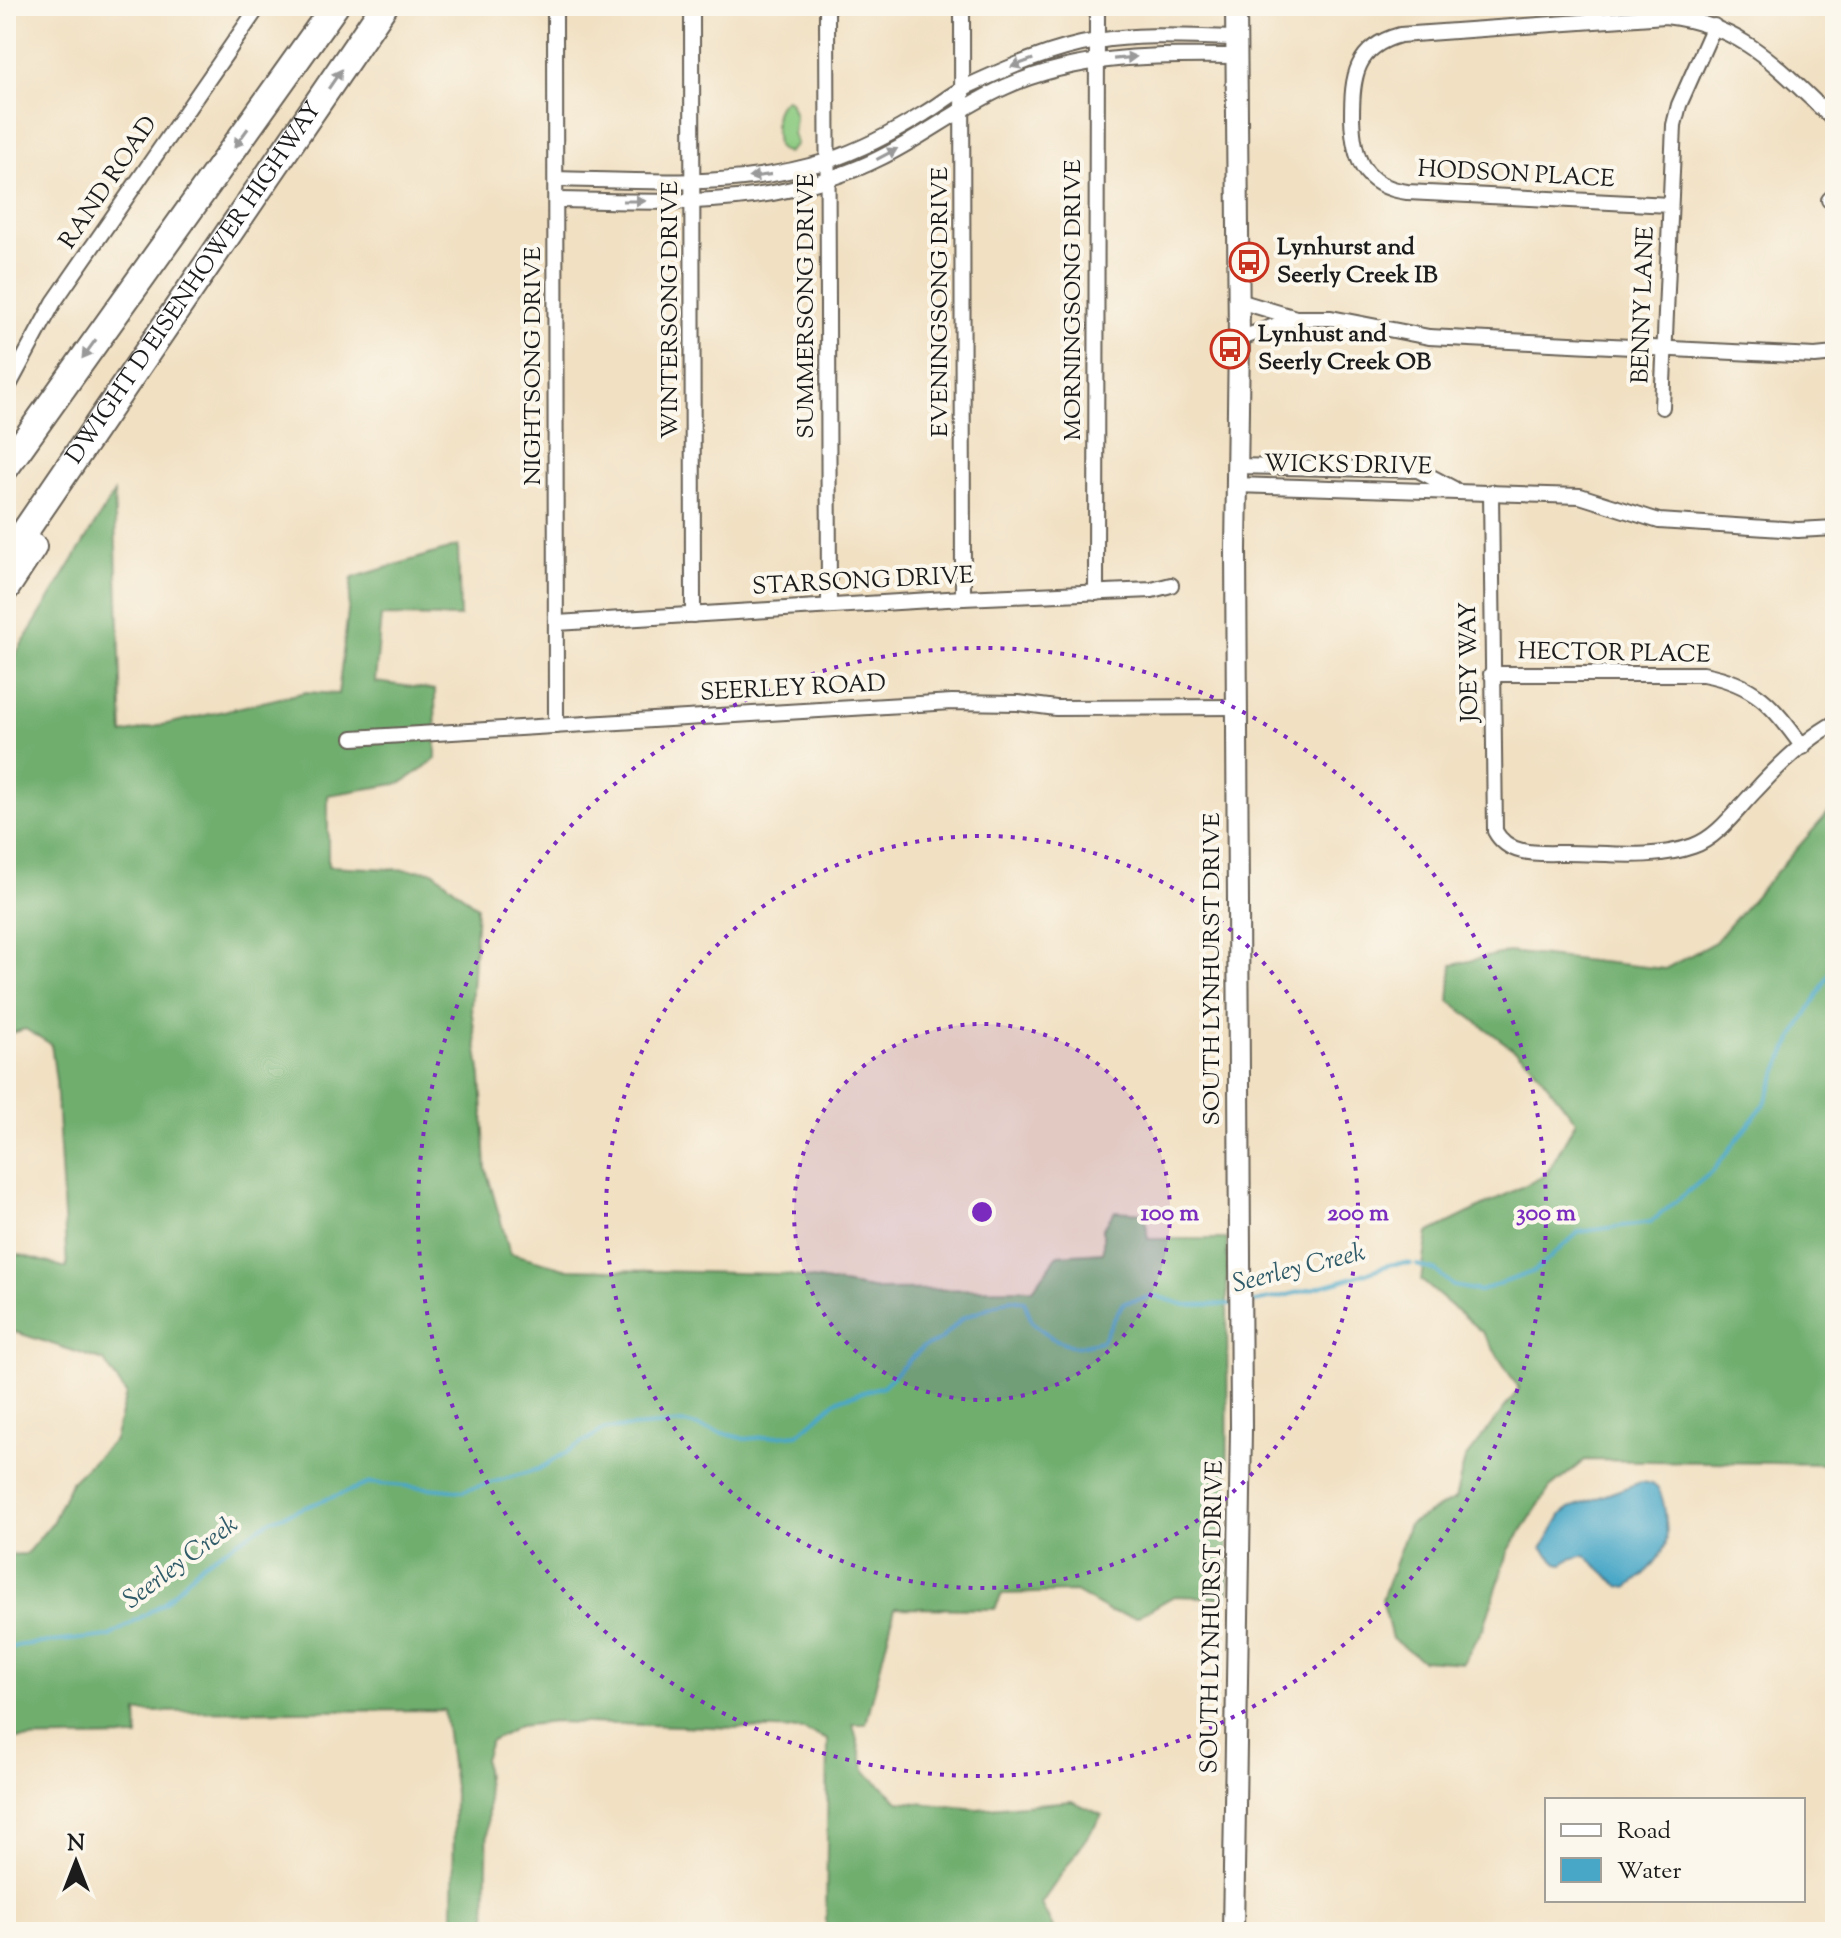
<svg xmlns="http://www.w3.org/2000/svg" width="1841" height="1938" font-family="'Sorts Mill Goudy',serif">
<rect width="100%" height="100%" fill="#fbf7ec"/>
<filter id="ink" filterUnits="userSpaceOnUse"><feTurbulence type="fractalNoise" baseFrequency=".0125" numOctaves="2"/><feDisplacementMap in="SourceGraphic" scale="16" xChannelSelector="R" yChannelSelector="G"/><feConvolveMatrix kernelMatrix="1 2 1 2 8 2 1 2 1" color-interpolation-filters="sRGB"/></filter>
<filter id="wash" filterUnits="userSpaceOnUse"><feTurbulence type="fractalNoise" baseFrequency=".006" numOctaves="4" result="noise"/><feDisplacementMap in="SourceGraphic" scale="32" xChannelSelector="R" yChannelSelector="G"/><feGaussianBlur stdDeviation="1.8" result="paint"/><feColorMatrix in="noise" values="0 0 0 0 0 0 0 0 0 0 0 0 0 0 0 0 0 1.4 0 .05"/><feComposite in="paint" operator="in"/></filter>
<g filter="url(#wash)">
<rect width="100%" height="100%" fill="#f1e0c2"/>
<!-- green -->
<path fill="#8bca80" stroke="#54734e" stroke-width="2" d="M786 99 790 101 795 116 793 134 796 144 788 153 780 150 777 146C776 130 770 108 786 99Z"/>
<!-- forest -->
<g fill="#70ae6e" stroke="#466545" stroke-width="2">
<path d="M114 493 123 734 306 692 338 694 352 578 458 546 460 617 381 616 375 682 435 690 436 759 402 783 328 795V866L433 871 477 907 471 1008 481 1077 486 1169 510 1253 568 1269 782 1274 878 1290 1033 1289 1058 1255 1103 1252V1228L1115 1211 1145 1213 1148 1239H1227L1228 1598 1174 1596 1137 1617 1110 1612 1075 1592 1002 1594 995 1609 895 1608 866 1724H853L865 1771 898 1801 977 1809 1072 1801 1102 1815 1041 1904 1055 1932H826L828 1740 804 1730 555 1722 519 1726 490 1742 484 1759 488 1800 486 1932H453L454 1787 444 1710 137 1712 138 1737 6 1739V1555L26 1554 52 1523 71 1482 114 1440 126 1394 104 1361 6 1329V1251L67 1268 56 1081 51 1044 25 1029 6 1035V670Z"/>
<path d="M1835 805V1455L1826 1464 1585 1460 1550 1488 1509 1550 1484 1627 1463 1663 1422 1660 1392 1639 1382 1599 1409 1524 1455 1499 1465 1459 1519 1389 1483 1333 1421 1280 1428 1233 1546 1175 1576 1121 1529 1061 1449 1001 1452 965 1508 952 1665 969 1715 942Z"/>
</g>
<!-- water -->
<path fill="#48a7c7" stroke="#326272" stroke-width="2" d="M1641 1482C1648 1483 1653 1483 1658 1489 1665 1498 1669 1536 1665 1546 1657 1564 1643 1577 1627 1588L1619 1586 1585 1555 1571 1559 1563 1564 1557 1563 1542 1548 1562 1514 1570 1508Z"/>
<g fill="none" stroke-linecap="round" stroke-linejoin="round">
<!-- stream -->
<g stroke="#48a7c7" stroke-width="4">
<path d="M1417 1265 1436 1271 1453 1286 1480 1291 1535 1271 1579 1232 1651 1222 1713 1171 1765 1103 1786 1051 1835 964"/>
<path d="M1248 1303C1286 1297 1321 1287 1357 1276 1375 1271 1392 1260 1411 1264"/>
<path d="M6 1649 21 1645 110 1636 164 1603 203 1563 273 1519 370 1483 463 1491 539 1469 605 1429 685 1423 745 1439 798 1434 837 1400 883 1386 922 1348 940 1340 963 1318 1010 1299 1024 1301 1032 1322 1052 1338 1075 1347 1102 1341 1123 1303 1156 1296 1185 1305 1236 1304"/>
</g>
</g>
</g>
<g filter="url(#ink)">
<g fill="none" stroke-linecap="round" stroke-linejoin="round">
<!-- minor casing -->
<g stroke="#676156" stroke-width="18">
<g id="minor">
<path d="M555 6 556 726"/>
<path d="M692 6 693 615"/>
<path d="M827 6 829 606"/>
<path d="M962 6 963 598"/>
<path d="M556 179C647 181 739 189 827 161 860 150 895 132 925 113 939 105 951 94 966 87 1007 68 1053 48 1097 41 1143 33 1191 37 1237 38"/>
<path d="M556 200C633 201 716 207 792 189 820 182 852 172 878 159 922 138 960 107 1005 87 1078 54 1159 55 1237 56"/>
<path d="M1829 200 1835 194"/>
<path d="M1670 205 1407 192C1362 186 1353 157 1352 117 1352 77 1355 47 1400 35L1665 16C1745 25 1779 69 1835 121"/>
<path d="M1239 301 1296 318H1331L1429 337 1815 356 1835 354"/>
<path d="M1239 339 1296 318"/>
<path d="M6 391 54 302 259 6"/>
<path d="M1662 407 1674 125 1679 105 1714 26"/>
<path d="M1237 466 1418 470 1454 489"/>
<path d="M1237 485 1580 496 1659 521 1798 530 1835 528"/>
<path d="M1491 492 1495 831C1509 857 1539 853 1566 853 1606 853 1654 860 1693 846 1719 837 1737 809 1756 790 1778 766 1806 739 1835 723"/>
<path d="M1096 593 1097 6"/>
<path d="M557 623 963 598 1152 590 1171 585"/>
<path d="M1491 674H1703C1756 684 1772 705 1803 747"/>
<path d="M353 738 952 702 1018 703 1056 708 1237 707"/>
</g>
</g>
<!-- secondary casing -->
<g stroke="#676156" stroke-width="24">
<path id="secondary" d="M1233 1932 1241 1429 1236 549 1239 339 1236 6"/>
</g>
<!-- motorway casing -->
<g stroke="#676156" stroke-width="30">
<g id="motorway">
<path d="M6 467 335 6"/>
<path id="s1" d="M6 559 384 6"/>
<path d="M6 588 33 547"/>
</g>
</g>
<!-- minor -->
<use href="#minor" stroke="#fff" stroke-width="14"/>
<!-- secondary -->
<use href="#secondary" stroke="#fff" stroke-width="20"/>
<!-- motorway -->
<use href="#motorway" stroke="#fff" stroke-width="26"/>
</g>
<!-- one-way arrows -->
<defs><path id="oneway-solid" d="M-6-.8H1V-3.2L6.5 0L1 3.2V.8H-6Z" transform="scale(2)"/></defs>
<g fill="#999">
<use href="#oneway-solid" transform="translate(1125 58) rotate(-5)"/>
<use href="#oneway-solid" transform="translate(1022 63) rotate(160)"/>
<use href="#oneway-solid" transform="translate(335 79) rotate(-56)"/>
<use href="#oneway-solid" transform="translate(241 138) rotate(126)"/>
<use href="#oneway-solid" transform="translate(887 154) rotate(-28)"/>
<use href="#oneway-solid" transform="translate(760 176) rotate(172)"/>
<use href="#oneway-solid" transform="translate(634 201)"/>
<use href="#oneway-solid" transform="translate(89 349) rotate(126)"/>
</g>
</g>
<!-- distance rings -->
<circle cx="982" cy="1212" r="188" fill="#7b2cbf" fill-opacity=".12"/>
<g fill="none" stroke="#7b2cbf" stroke-width="4" stroke-dasharray="4 8">
<circle cx="982" cy="1212" r="188"/>
<circle cx="982" cy="1212" r="376"/>
<circle cx="982" cy="1212" r="564"/>
</g>
<!-- icons -->
<defs>
<g id="bus-ring" transform="scale(2)"><circle r="9.5" fill="#fbf7ec" stroke="#c8321e" stroke-width="1.5"/><path d="M-5-6H5V4H4V6H2V4H-2V6H-4V4H-5ZM-3.5-4V0h7V-4ZM-3.5 1.2v1.5H-2V1.2ZM2 1.2v1.5H3.5V1.2Z" fill="#c8321e"/></g>
</defs>
<g fill-rule="evenodd">
<use href="#bus-ring" x="1249" y="262"/>
<use href="#bus-ring" x="1230" y="349"/>
</g>
<g text-anchor="middle" dominant-baseline="central" stroke-width="8" stroke-linejoin="round" paint-order="stroke">
<!-- street labels -->
<g font-size="24" fill="#1c1c1c" stroke="#fbf7ec">
<text transform="translate(1516 175) rotate(3)">HODSON PLACE</text>
<text transform="translate(109 183) rotate(-56)">RAND ROAD</text>
<text stroke="none"><textPath href="#s1" startOffset="334">DWIGHT D EISENHOWER HIGHWAY</textPath></text>
<text transform="translate(1074 300) rotate(-90)">MORNINGSONG DRIVE</text>
<text transform="translate(941 302) rotate(-90)">EVENINGSONG DRIVE</text>
<text transform="translate(1644 305) rotate(-88)">BENNY LANE</text>
<text transform="translate(807 306) rotate(-90)">SUMMERSONG DRIVE</text>
<text transform="translate(671 310) rotate(-90)">WINTERSONG DRIVE</text>
<text transform="translate(534 366) rotate(-90)">NIGHTSONG DRIVE</text>
<text transform="translate(1348 466) rotate(1)">WICKS DRIVE</text>
<text transform="translate(863 582) rotate(-3)">STARSONG DRIVE</text>
<text transform="translate(1614 654) rotate(1)">HECTOR PLACE</text>
<text transform="translate(1470 662) rotate(-91)">JOEY WAY</text>
<text transform="translate(793 689) rotate(-3)">SEERLEY ROAD</text>
<text transform="translate(1213 969) rotate(-90)">SOUTH LYNHURST DRIVE</text>
<text transform="translate(1213 1617) rotate(-89)">SOUTH LYNHURST DRIVE</text>
</g>
<!-- poi labels -->
<g font-size="24" font-weight="bold" fill="#1c1c1c" stroke="#fbf7ec" text-anchor="start">
<text x="1277" y="248">Lynhurst and<tspan x="1277" dy="28">Seerly Creek IB</tspan></text>
<text x="1258" y="335">Lynhust and<tspan x="1258" dy="28">Seerly Creek OB</tspan></text>
</g>
<!-- water labels -->
<g font-size="26" font-style="italic" fill="#305b69" stroke="#fbf7ec">
<text transform="translate(1299 1269) rotate(-14)">Seerley Creek</text>
<text transform="translate(181 1563) rotate(-37)">Seerley Creek</text>
</g>
</g>
<circle cx="982" cy="1212" r="12" fill="#7b2cbf" stroke="#fbf7ec" stroke-width="4"/>
<g font-size="24" text-anchor="middle" font-weight="bold" fill="#7b2cbf" stroke="#fbf7ec" stroke-width="8" stroke-linejoin="round" paint-order="stroke">
<text x="1170" y="1220">100 m</text>
<text x="1358" y="1220">200 m</text>
<text x="1546" y="1220">300 m</text>
</g>
<!-- margin -->
<rect width="1841" height="1938" fill="none" stroke="#fbf7ec" stroke-width="32"/>
<!-- legend -->
<rect x="1545" y="1798" width="260" height="104" fill="#fbf7ec" stroke="#a29f99" stroke-width="2"/>
<rect x="1561" y="1824" width="40" height="12" fill="#ffffff" stroke="#a29f99" stroke-width="2"/>
<text x="1617" y="1838" font-size="24" fill="#1c1c1c">Road</text>
<rect x="1561" y="1858" width="40" height="24" fill="#48a7c7" stroke="#a29f99" stroke-width="2"/>
<text x="1617" y="1878" font-size="24" fill="#1c1c1c">Water</text>
<!-- north arrow -->
<g transform="translate(76 1862)" stroke="#fbf7ec" stroke-width="6" paint-order="stroke">
<path d="M0-6L14 30L0 20L-14 30Z" fill="#1c1c1c"/>
<text y="-12" font-size="22" font-weight="bold" text-anchor="middle" fill="#1c1c1c">N</text>
</g>
</svg>
